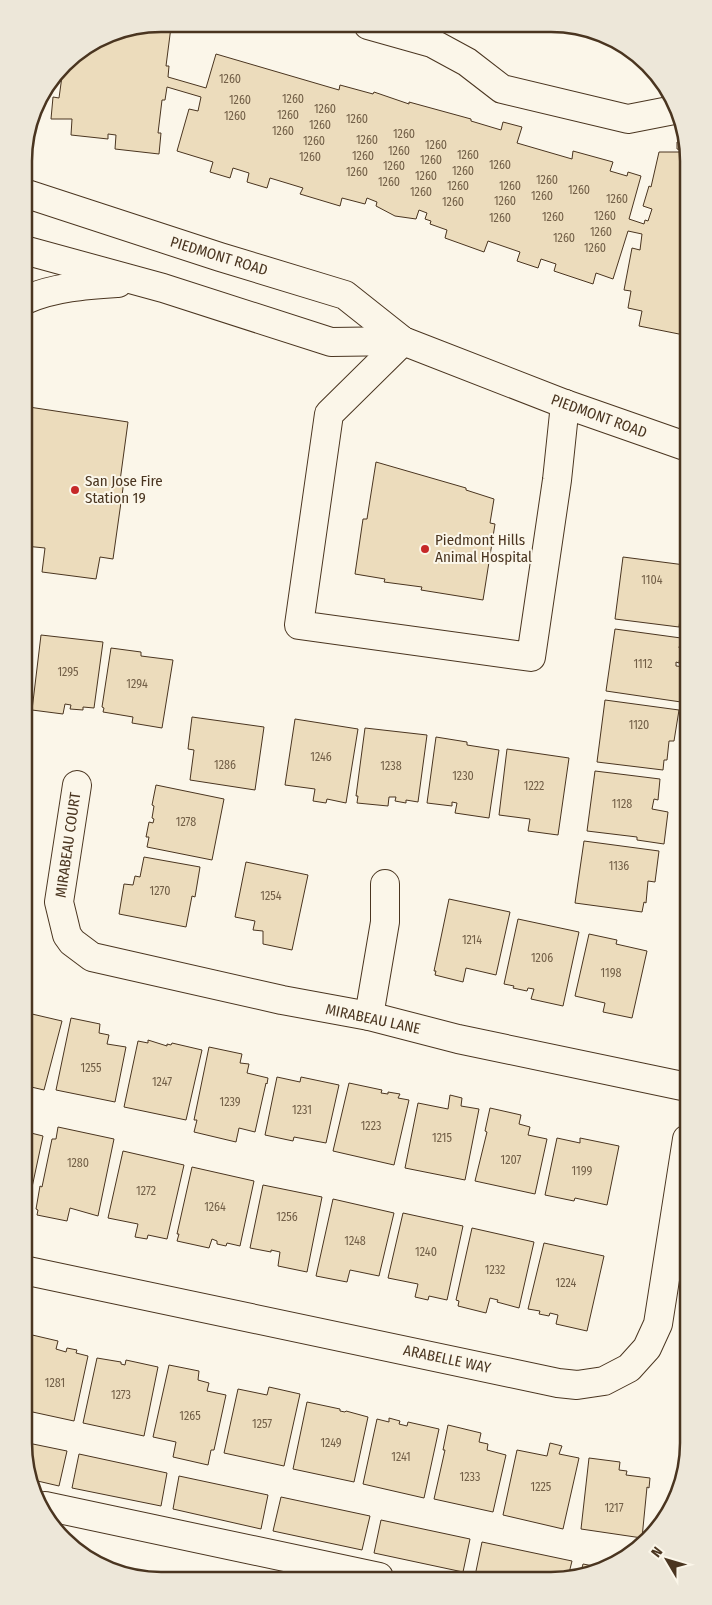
<svg xmlns="http://www.w3.org/2000/svg" width="712" height="1605" font-family="'Fira Sans Condensed',sans-serif">
<rect width="100%" height="100%" fill="#fbf6e9"/>
<!-- building -->
<g fill="#ecdcbc" stroke="#4a3520">
<path d="M162 24H175L174 28 171 27 166 66H169L168 77 206 88 216 54 339 90 340 85 373 94 374 92 409 104V102L471 119V121L501 130 503 122 522 127 517 143 572 159 573 151 613 162 610 171 627 176 628 172 641 176 629 219 644 224 645 220 648 221 652 209 643 206 649 186 651 187 659 152H682V150L677 149V142H684V335L639 326 642 311 628 308 631 291 624 290 632 248 640 250 642 234 628 231 613 279 596 273 593 284 554 271 556 264 541 259 538 268 517 261 520 252 488 241 484 252 445 238 447 230 430 224 431 221 425 219 427 213 419 210 416 219 395 216 376 206 377 202 367 198 365 204 342 198 340 206 300 194 303 188 270 178 267 188 247 182 249 173 233 168 230 178 210 172 213 162 177 151 189 109 198 111 201 97 167 87 165 100H162L158 133H161L159 154 115 149 116 135 108 134V139L71 135 72 119H51L53 97 59 98 63 69 71 58 109 34Z"/>
<path d="M29 407 128 422 120 481H124L113 559 100 557 96 579 42 572 45 548 25 546V499L29 470H25V433Z"/>
<path d="M376 462 466 488V490L494 499 490 523 495 524 483 600 421 590 422 587 384 582 385 579 355 574 363 519H367Z"/>
<path d="M623 557 685 565V596L683 595 679 627 615 619Z"/>
<path d="M615 629 681 638 679 648 681 649 679 663 676 662V666L685 667 681 702 606 691Z"/>
<path d="M41 635 103 642 94 708 83 707V710L70 709 71 705 65 704 63 714 32 710Z"/>
<path d="M26 646 29 647 26 673Z"/>
<path d="M111 648 141 652V656L173 660 162 728 132 723 133 717 103 712 104 708 102 707Z"/>
<path d="M605 700 679 710 674 741H669L667 760H664L663 770 597 762Z"/>
<path d="M192 717 264 727 255 790 190 780 194 750 188 749Z"/>
<path d="M295 719 358 729 346 803 327 799 326 803 313 801 315 789 285 785Z"/>
<path d="M365 728 427 735 418 802 406 800V803L395 801 396 797H389L388 806 357 803 358 796H356Z"/>
<path d="M436 737 467 742V745L499 750 489 818 455 813 457 803 452 802V806L427 803Z"/>
<path d="M507 749 569 758 558 835 528 831 530 819 499 815Z"/>
<path d="M595 771 660 779 658 800 654 799 652 809 668 812 664 844 637 840V837L587 831Z"/>
<path d="M156 785 224 799 212 860 147 847 149 837H146L149 822 153 823 154 819 152 818 154 806 152 805Z"/>
<path d="M584 841 659 851 655 882 648 881 646 903 644 902 642 912 575 903Z"/>
<path d="M144 857 200 867 195 897 192 896 186 927 119 914 124 884 133 885 135 876 140 877Z"/>
<path d="M246 862 308 875 292 950 263 944V931L253 930 255 921 235 917Z"/>
<path d="M449 899 510 912 496 975 466 968 463 982 435 975 436 971H434Z"/>
<path d="M518 919 579 932 563 1006 531 999 534 989 528 988 527 991 513 988 514 986 504 984Z"/>
<path d="M589 934 617 940 616 944 647 951 632 1018 603 1012 605 1003 575 996Z"/>
<path d="M32 1014 62 1021 44 1090 27 1086V1016Z"/>
<path d="M71 1018 100 1024 99 1033 109 1035 107 1044 126 1047 115 1102 56 1090Z"/>
<path d="M148 1040 167 1046V1044L171 1045 172 1043 202 1050 186 1120 124 1107 138 1041 148 1043Z"/>
<path d="M209 1047 242 1054 240 1063 249 1064 247 1073 268 1078 267 1084 266 1083 255 1132 239 1128 236 1142 194 1132 197 1120H194Z"/>
<path d="M277 1077 300 1082 301 1077 339 1085 326 1143 294 1137 293 1141 265 1135Z"/>
<path d="M349 1083 382 1090 381 1093 388 1094V1092L400 1094 398 1098 409 1100 394 1165 333 1151Z"/>
<path d="M450 1095 462 1098 461 1106 479 1109 465 1180 405 1168 418 1103 448 1109Z"/>
<path d="M490 1108 521 1115 519 1124 530 1127 528 1135 547 1139 535 1194 475 1181 487 1132 485 1131Z"/>
<path d="M58 1127 114 1139 98 1216 70 1208 67 1221 37 1215 38 1210 36 1209 40 1186 42 1187 52 1139H56Z"/>
<path d="M27 1132 43 1136 28 1206Z"/>
<path d="M557 1138 580 1143V1138L619 1146 607 1205 575 1198 574 1201 545 1195Z"/>
<path d="M123 1151 184 1165 167 1239 148 1235 147 1239 135 1237 138 1224 108 1218Z"/>
<path d="M192 1167 254 1181 240 1246 227 1243 226 1246 217 1244V1241L212 1239 209 1248 177 1241 179 1234H177Z"/>
<path d="M263 1185 322 1197 307 1272 278 1266 280 1252 271 1250V1252L250 1248Z"/>
<path d="M333 1199 394 1213 379 1276 350 1270 347 1282 316 1276Z"/>
<path d="M403 1213 463 1226 447 1300 429 1296 428 1300 415 1297 418 1284 388 1278Z"/>
<path d="M472 1228 534 1242 519 1308 497 1302 498 1300 490 1298 486 1313 458 1306 459 1301 456 1300Z"/>
<path d="M544 1243 604 1256 587 1331 556 1324 558 1315 550 1313 549 1316 539 1314 540 1311 528 1309Z"/>
<path d="M28 1334 58 1341 56 1349 66 1352 67 1348 77 1350 76 1353 88 1356 74 1421 28 1411Z"/>
<path d="M97 1358 121 1362V1364L125 1365 126 1360 158 1367 144 1436 83 1423Z"/>
<path d="M169 1365 199 1371 198 1380 209 1383 207 1391 226 1395 214 1450H211L208 1465 173 1457 176 1442 153 1437Z"/>
<path d="M269 1387 300 1394 284 1466 224 1453 238 1389 267 1395Z"/>
<path d="M307 1402 340 1409V1411L345 1412 346 1411 368 1417 354 1482 293 1469Z"/>
<path d="M389 1418 400 1421 399 1424 407 1426 408 1422 439 1429 424 1498 363 1484 377 1419 389 1422Z"/>
<path d="M448 1425 481 1433 479 1442 488 1444 487 1450 506 1455 493 1512 434 1499 445 1450H443Z"/>
<path d="M28 1443 67 1451 59 1486 29 1479Z"/>
<path d="M550 1443 562 1446 559 1454 579 1458 563 1529 503 1515 517 1450 547 1456Z"/>
<path d="M79 1454 167 1473 161 1506 72 1488Z"/>
<path d="M589 1458 620 1462 619 1470 627 1471 626 1475 650 1478 649 1488 647 1487 642 1538 581 1529Z"/>
<path d="M179 1476 268 1495 261 1529 173 1509Z"/>
<path d="M281 1497 370 1516 362 1550 273 1531Z"/>
<path d="M381 1520 470 1539 463 1572 374 1553Z"/>
<path d="M482 1542 572 1561 568 1577H482L475 1576Z"/>
<path d="M583 1564 604 1568 586 1576H580Z"/>
</g>
<g fill="none" stroke-linecap="round" stroke-linejoin="round">
<!-- minor casing -->
<g stroke="#4a3520" stroke-width="30">
<g id="minor">
<path d="M368 25 432 43 467 62 502 89 628 119 674 110"/>
<path d="M403 341 329 414 299 625 531 657 557 480 565 404"/>
<path d="M77 785 59 902 67 935 72 942 92 957 282 1000 369 1016 458 1039 687 1087"/>
<path d="M369 1016 385 922V884"/>
<path d="M28 1271 558 1383 577 1385 604 1381 629 1368 647 1348 658 1324 687 1139"/>
<path d="M45 1506 379 1577"/>
</g>
</g>
<!-- major casing -->
<g stroke="#4a3520" stroke-width="30">
<g id="major">
<path d="M24 193 220 257 345 295 403 341 565 404 685 446"/>
<path d="M24 250 163 288 331 342 403 341"/>
<path d="M25 300C54 287 87 285 118 283"/>
</g>
</g>
<!-- minor -->
<use href="#minor" stroke="#fbf6e9" stroke-width="28"/>
<!-- major -->
<use href="#major" stroke="#fbf6e9" stroke-width="28"/>
</g>
<!-- markers -->
<g fill="#c62828" stroke="#fbf6e9" stroke-width="2">
<circle cx="75" cy="490" r="5"/>
<circle cx="425" cy="549" r="5"/>
</g>
<g text-anchor="middle" dominant-baseline="central" stroke-width="4" stroke-linejoin="round" paint-order="stroke">
<!-- number labels -->
<g font-size="12" fill="#725f47">
<text x="230" y="79">1260</text>
<text x="293" y="99">1260</text>
<text x="240" y="100">1260</text>
<text x="325" y="109">1260</text>
<text x="288" y="115">1260</text>
<text x="235" y="116">1260</text>
<text x="357" y="119">1260</text>
<text x="320" y="125">1260</text>
<text x="283" y="131">1260</text>
<text x="404" y="134">1260</text>
<text x="367" y="140">1260</text>
<text x="314" y="141">1260</text>
<text x="436" y="145">1260</text>
<text x="399" y="151">1260</text>
<text x="468" y="155">1260</text>
<text x="363" y="156">1260</text>
<text x="310" y="157">1260</text>
<text x="431" y="160">1260</text>
<text x="500" y="165">1260</text>
<text x="394" y="166">1260</text>
<text x="463" y="171">1260</text>
<text x="357" y="172">1260</text>
<text x="426" y="176">1260</text>
<text x="547" y="180">1260</text>
<text x="389" y="182">1260</text>
<text x="458" y="186">1260</text>
<text x="510" y="186">1260</text>
<text x="579" y="190">1260</text>
<text x="421" y="192">1260</text>
<text x="542" y="196">1260</text>
<text x="617" y="199">1260</text>
<text x="505" y="201">1260</text>
<text x="453" y="202">1260</text>
<text x="605" y="216">1260</text>
<text x="553" y="217">1260</text>
<text x="500" y="218">1260</text>
<text x="601" y="232">1260</text>
<text x="564" y="238">1260</text>
<text x="595" y="248">1260</text>
<text x="652" y="580">1104</text>
<text x="643" y="664">1112</text>
<text x="68" y="672">1295</text>
<text x="137" y="684">1294</text>
<text x="639" y="725">1120</text>
<text x="321" y="757">1246</text>
<text x="225" y="765">1286</text>
<text x="391" y="766">1238</text>
<text x="463" y="776">1230</text>
<text x="534" y="786">1222</text>
<text x="622" y="804">1128</text>
<text x="186" y="822">1278</text>
<text x="619" y="866">1136</text>
<text x="160" y="891">1270</text>
<text x="271" y="896">1254</text>
<text x="472" y="940">1214</text>
<text x="542" y="958">1206</text>
<text x="611" y="973">1198</text>
<text x="91" y="1068">1255</text>
<text x="162" y="1082">1247</text>
<text x="230" y="1102">1239</text>
<text x="302" y="1110">1231</text>
<text x="371" y="1126">1223</text>
<text x="442" y="1138">1215</text>
<text x="511" y="1160">1207</text>
<text x="78" y="1163">1280</text>
<text x="582" y="1171">1199</text>
<text x="146" y="1191">1272</text>
<text x="215" y="1207">1264</text>
<text x="287" y="1217">1256</text>
<text x="355" y="1241">1248</text>
<text x="426" y="1252">1240</text>
<text x="495" y="1270">1232</text>
<text x="566" y="1283">1224</text>
<text x="55" y="1383">1281</text>
<text x="121" y="1395">1273</text>
<text x="190" y="1416">1265</text>
<text x="262" y="1424">1257</text>
<text x="331" y="1443">1249</text>
<text x="401" y="1457">1241</text>
<text x="470" y="1477">1233</text>
<text x="541" y="1487">1225</text>
<text x="614" y="1508">1217</text>
</g>
<!-- street labels -->
<g font-size="15" fill="#4a3520" stroke="#fbf6e9">
<text transform="translate(219 256) rotate(17)">PIEDMONT ROAD</text>
<text transform="translate(599 416) rotate(20)">PIEDMONT ROAD</text>
<text transform="translate(68 845) rotate(-82)">MIRABEAU COURT</text>
<text transform="translate(373 1019) rotate(12)">MIRABEAU LANE</text>
<text transform="translate(447 1359) rotate(12)">ARABELLE WAY</text>
</g>
<!-- poi labels -->
<g font-size="15" fill="#4a3520" stroke="#fbf6e9" text-anchor="start">
<text x="85" y="481">San Jose Fire<tspan x="85" dy="17">Station 19</tspan></text>
<text x="435" y="540">Piedmont Hills<tspan x="435" dy="17">Animal Hospital</tspan></text>
</g>
</g>
<!-- crop -->
<path d="M0 0H712V1605H0ZM161 32H551A129 129 0 0 1 680 161V1443A129 129 0 0 1 551 1572H161A129 129 0 0 1 32 1443V161A129 129 0 0 1 161 32Z" fill="#ede7d9" fill-rule="evenodd"/>
<path fill="none" stroke="#4a3520" stroke-width="2.5" d="M161 32H551A129 129 0 0 1 680 161V1443A129 129 0 0 1 551 1572H161A129 129 0 0 1 32 1443V161A129 129 0 0 1 161 32Z"/>
<!-- north arrow -->
<g transform="translate(667 1560) rotate(308)" stroke="#fbf6e9" stroke-width="4" paint-order="stroke">
<path d="M0-4L9 19L0 12L-9 19Z" fill="#4a3520"/>
<text y="-8" font-size="14" font-weight="bold" text-anchor="middle" fill="#4a3520">N</text>
</g>
</svg>
